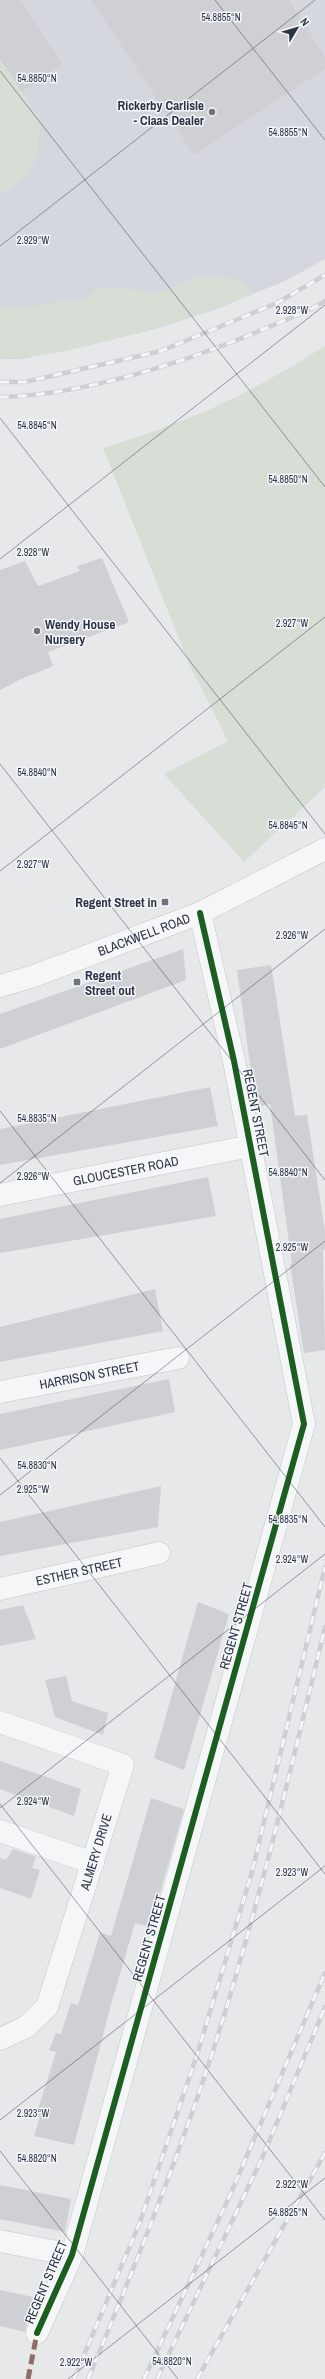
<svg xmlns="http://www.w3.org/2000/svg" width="325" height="2379" font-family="'Archivo Narrow',sans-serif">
<rect width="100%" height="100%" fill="#e6e8ea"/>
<!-- built -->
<path fill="#d4d7dd" d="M0 0H325V259L285 281 211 311 155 329 83 347 21 359H0Z"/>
<!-- green -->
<g fill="#d6ded6">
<path d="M0 59 40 118 38 151 30 174 0 196Z"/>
<path d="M209 275 236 279 255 293C205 313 155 329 102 342 69 351 34 358 0 359V306L28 307 62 301H83L97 290 110 286 159 293 197 276Z"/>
<path d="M325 346V787L244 862 164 774 228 741 189 664 103 448C136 437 169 427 201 413 243 395 286 371 325 346Z"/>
</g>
<!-- building -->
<g fill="#ced0d3">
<path d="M0 0H20L62 64 22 92 0 59Z"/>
<path d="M91 0H289L325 57V69L194 155Z"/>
<path d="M102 558 129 622 48 652 53 666 19 680 0 690V570L25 561 38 586 80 571 77 566Z"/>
<path d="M183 949 186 980 0 1049V1014Z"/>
<path d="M271 965 295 1116 307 1115 325 1231V1250H323L325 1350 304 1353 290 1264H292L270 1104 256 1107 237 970Z"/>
<path d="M210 1087 218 1126 0 1165V1129Z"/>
<path d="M208 1177 216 1216 0 1253V1219Z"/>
<path d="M155 1289 163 1331 0 1362V1327Z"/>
<path d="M169 1379 175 1412 0 1450V1414Z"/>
<path d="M161 1486 158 1527 0 1556V1522Z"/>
<path d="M198 1602 229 1614 184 1770 154 1758Z"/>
<path d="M23 1605 36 1639 0 1646V1610Z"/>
<path d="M66 1676 72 1701 108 1713 103 1735 55 1717 45 1680Z"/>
<path d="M0 1761 81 1789 74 1816 0 1789Z"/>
<path d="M151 1798 184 1809 150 1927 135 1923 112 2001 74 2145 34 2136 40 2117 36 2116 56 2052 49 2050 56 2033 61 2034 71 2003 78 2005 100 1933 111 1936Z"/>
<path d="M13 1849 36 1857 32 1868 40 1870 31 1899 0 1888V1858L6 1860Z"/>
<path d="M0 2185 71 2199 65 2232 0 2219Z"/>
<path d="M0 2290 33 2297 25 2332 0 2326Z"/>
</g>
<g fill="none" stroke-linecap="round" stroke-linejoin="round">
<!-- minor casing -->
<g stroke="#c4c6c8" stroke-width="23">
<g id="minor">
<path id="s1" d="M0 1195 251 1146"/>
<path id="s2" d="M0 1392 178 1358"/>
<path id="s3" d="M0 1589 159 1553"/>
<path d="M0 1722 123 1765 47 2007 26 2027 0 2039"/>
<path d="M0 1831 93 1863"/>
<path d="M0 2241 72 2255"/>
<path d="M37 2333 72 2255 304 1424 234 1061 200 913"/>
</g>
</g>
<!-- tertiary casing -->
<g stroke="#c4c6c8" stroke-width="23">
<g id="tertiary">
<path id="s4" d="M0 986 34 976 200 913 325 849"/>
</g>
</g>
<!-- minor -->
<use href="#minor" stroke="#f5f6f7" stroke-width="22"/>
<!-- tertiary -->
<use href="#tertiary" stroke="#f5f6f7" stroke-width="22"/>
<!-- rail casing -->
<g stroke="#cecfd2" stroke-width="4.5">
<g id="rail">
<path d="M0 382H25L161 351 277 303 325 275"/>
<path d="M0 397C85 395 186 362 264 329 284 320 306 313 325 301"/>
<path d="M74 2379 140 2222 197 2055 252 1872 325 1567"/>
<path d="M88 2379C132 2274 174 2169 210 2060 256 1918 290 1773 325 1627"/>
<path d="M144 2379 231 2193 325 1973"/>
<path d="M157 2379 263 2156 325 2007"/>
<path d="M197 2379 325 2153"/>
</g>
</g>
<!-- rail -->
<use href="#rail" stroke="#f4f6f9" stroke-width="3" stroke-dasharray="9" stroke-linecap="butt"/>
<!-- quiet -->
<path stroke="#8d6e63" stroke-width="5" stroke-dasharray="10 5" stroke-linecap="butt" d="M28 2379 37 2333"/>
<!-- cycleway casing -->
<g stroke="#f4f6f9" stroke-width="8">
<path id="cycleway" d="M37 2333 72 2255 304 1424 234 1061 200 913"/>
</g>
<!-- cycleway -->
<use href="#cycleway" stroke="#1b5e20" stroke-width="6"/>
</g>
<!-- ticks -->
<path fill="none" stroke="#2b3445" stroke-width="1" stroke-opacity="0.45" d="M215 0 325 140M0 71 325 487M0 246 315 0M0 418 325 834M0 559 325 305M0 764 325 1180M0 871 325 617M0 1111 325 1527M0 1183 325 929M0 1458 325 1874M0 1495 325 1241M0 1804 325 2220M0 1808 325 1554M0 2120 325 1866M0 2151 178 2379M68 2379 325 2178"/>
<!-- markers -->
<g fill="#6c737f" stroke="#f4f6f9" stroke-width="1.5">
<circle cx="212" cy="112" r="4"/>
<circle cx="37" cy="631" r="4"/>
<rect x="161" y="898" width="8" height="8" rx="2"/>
<rect x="73" y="978" width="8" height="8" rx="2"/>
</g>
<g text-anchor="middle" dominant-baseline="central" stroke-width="3" stroke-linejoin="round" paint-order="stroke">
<!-- poi labels -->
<g font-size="13" font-weight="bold" fill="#2b3445" stroke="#f4f6f9" text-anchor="end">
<text x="204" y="105">Rickerby Carlisle<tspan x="204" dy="15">- Claas Dealer</tspan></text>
<text x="45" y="624" text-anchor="start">Wendy House<tspan x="45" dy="15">Nursery</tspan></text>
<text x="157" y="902">Regent Street in</text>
<text x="85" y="975" text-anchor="start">Regent<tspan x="85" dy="15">Street out</tspan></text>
</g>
<!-- street labels -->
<g font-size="13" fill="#2b3445" stroke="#f4f6f9">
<text stroke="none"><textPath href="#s4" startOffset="153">BLACKWELL ROAD</textPath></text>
<text transform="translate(256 1113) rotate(79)">REGENT STREET</text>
<text stroke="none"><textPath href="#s1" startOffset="128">GLOUCESTER ROAD</textPath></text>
<text stroke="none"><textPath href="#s2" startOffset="91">HARRISON STREET</textPath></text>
<text stroke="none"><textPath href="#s3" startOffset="81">ESTHER STREET</textPath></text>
<text transform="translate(236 1626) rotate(-74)">REGENT STREET</text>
<text transform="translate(96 1852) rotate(-73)">ALMERY DRIVE</text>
<text transform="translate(149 1938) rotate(-74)">REGENT STREET</text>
<text transform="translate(46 2282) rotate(-67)">REGENT STREET</text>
</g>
</g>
<g font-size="10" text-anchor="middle" fill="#2b3445" stroke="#f4f6f9" stroke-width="3" stroke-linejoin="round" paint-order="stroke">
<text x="221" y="21">54.8855°N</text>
<text x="37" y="82">54.8850°N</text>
<text x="288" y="136">54.8855°N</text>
<text x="33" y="244">2.929°W</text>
<text x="292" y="314">2.928°W</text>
<text x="37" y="429">54.8845°N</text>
<text x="288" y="483">54.8850°N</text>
<text x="33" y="556">2.928°W</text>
<text x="292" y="627">2.927°W</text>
<text x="37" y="776">54.8840°N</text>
<text x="288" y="829">54.8845°N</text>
<text x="33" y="868">2.927°W</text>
<text x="292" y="939">2.926°W</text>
<text x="37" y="1122">54.8835°N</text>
<text x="288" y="1176">54.8840°N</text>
<text x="33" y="1180">2.926°W</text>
<text x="292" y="1251">2.925°W</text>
<text x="37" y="1469">54.8830°N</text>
<text x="33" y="1493">2.925°W</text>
<text x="288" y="1523">54.8835°N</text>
<text x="292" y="1563">2.924°W</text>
<text x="33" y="1805">2.924°W</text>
<text x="292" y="1876">2.923°W</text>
<text x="33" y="2117">2.923°W</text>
<text x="37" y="2162">54.8820°N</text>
<text x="292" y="2188">2.922°W</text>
<text x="288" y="2216">54.8825°N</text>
<text x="172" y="2365">54.8820°N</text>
<text x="76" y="2366">2.922°W</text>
</g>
<!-- north arrow -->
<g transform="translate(297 28) rotate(52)" stroke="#f4f6f9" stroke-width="3" paint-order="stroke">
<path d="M0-3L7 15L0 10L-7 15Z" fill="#2b3445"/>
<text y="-6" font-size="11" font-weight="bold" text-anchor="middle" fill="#2b3445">N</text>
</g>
</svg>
